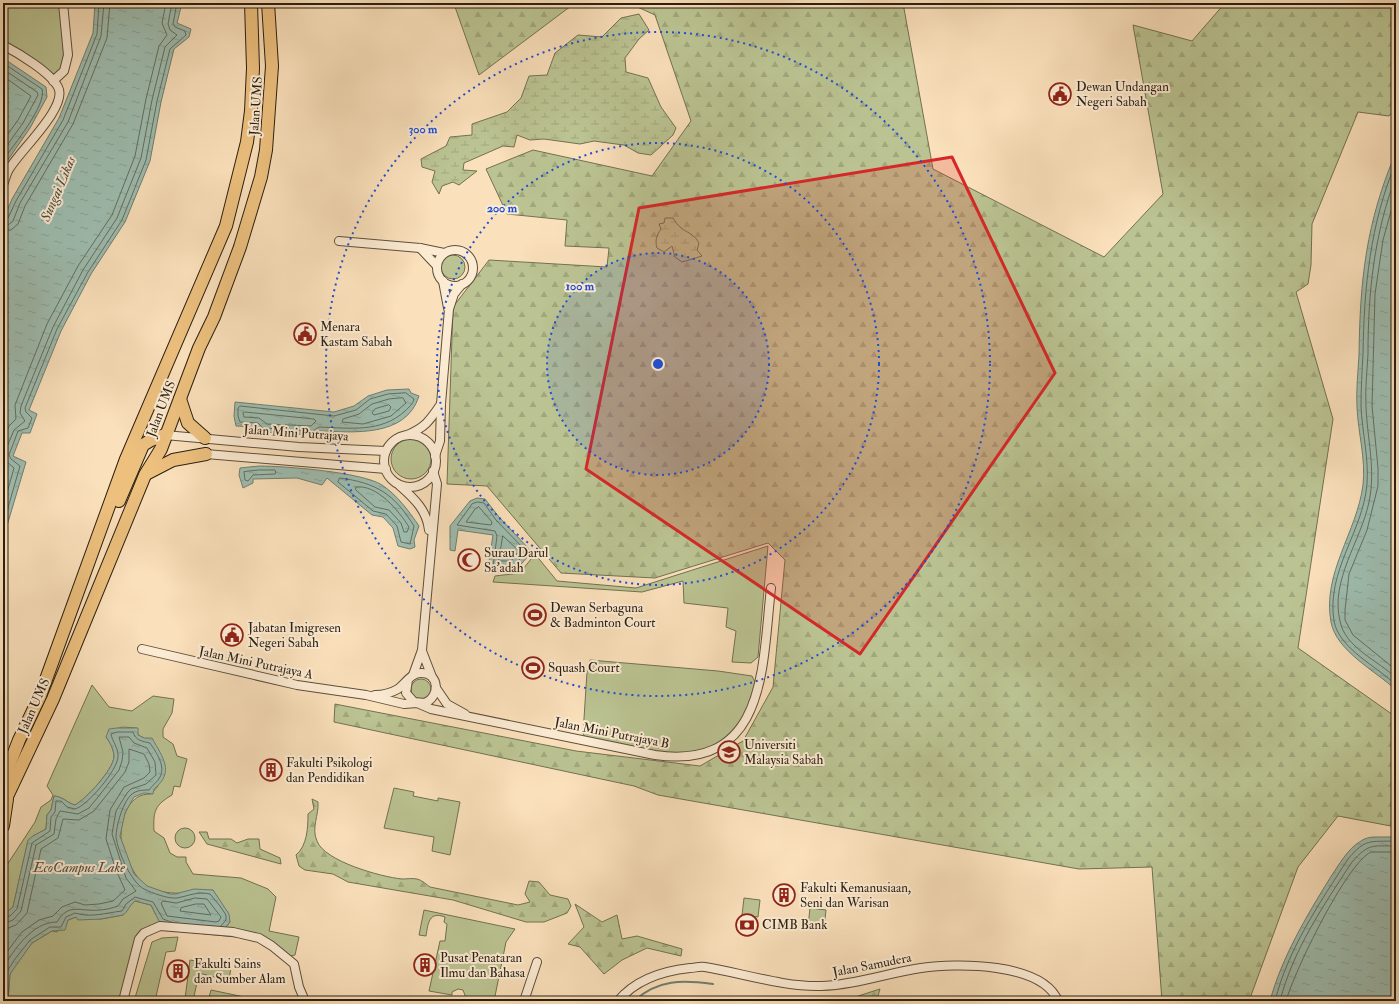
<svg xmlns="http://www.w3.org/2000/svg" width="1399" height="1004" font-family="'IM FELL Double Pica',serif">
<defs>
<pattern id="forest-firs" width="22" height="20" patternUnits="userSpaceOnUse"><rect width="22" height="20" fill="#bbc392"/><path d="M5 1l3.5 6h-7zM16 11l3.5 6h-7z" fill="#a1a77d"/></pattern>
<pattern id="wetland-marsh" width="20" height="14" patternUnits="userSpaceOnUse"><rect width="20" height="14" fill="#bbc392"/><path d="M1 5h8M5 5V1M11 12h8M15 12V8" fill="none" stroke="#a1a77d"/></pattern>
<pattern id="water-ripples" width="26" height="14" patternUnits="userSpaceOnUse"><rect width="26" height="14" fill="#9ebdb0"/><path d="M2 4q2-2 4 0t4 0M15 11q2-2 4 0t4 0" fill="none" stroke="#88a296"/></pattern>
</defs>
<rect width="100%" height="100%" fill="#fae0bb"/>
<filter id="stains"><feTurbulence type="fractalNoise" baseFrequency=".005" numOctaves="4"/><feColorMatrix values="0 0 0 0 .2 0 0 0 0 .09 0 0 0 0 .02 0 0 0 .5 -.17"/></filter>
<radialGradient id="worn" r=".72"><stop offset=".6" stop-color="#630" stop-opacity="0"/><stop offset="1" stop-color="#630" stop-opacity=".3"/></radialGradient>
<!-- green -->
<g fill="#bbc392" stroke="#727152">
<path d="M3 3H63L66 41 64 71 53 81 3 45Z"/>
<circle cx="453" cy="267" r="12"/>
<circle cx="411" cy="459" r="20"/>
<path d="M768 546 758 657 751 663 732 662 736 631 726 627 728 608 684 603 683 581 642 592 493 582 495 576 520 573 535 554 557 581 636 588Z"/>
<path d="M590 660 718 671 752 676 756 684C752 695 749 708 742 718 732 733 715 749 697 753 668 760 617 745 587 739L583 734 587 672Z"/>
<circle cx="421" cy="689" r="10"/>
<path d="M92 685 109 707 132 711 153 696 174 699 172 713 163 729V737L173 744 177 756 187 759 180 787 174 786 172 795C155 805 153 811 154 831L164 838 170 853 177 857H186V862L193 874 241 878 268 889 276 897 269 931 299 937 295 955 287 957 255 939 158 929 141 936 124 1001H8L10 974 18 961 32 943 52 931 57 932 68 920 76 917 101 919 123 915 128 906 135 901 151 905 156 915 226 927 230 922 213 890C190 893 168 897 146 886 135 879 120 848 121 835 121 816 130 793 151 794L158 786 144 738 138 735 137 728C120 727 119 725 106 737 110 742 114 750 114 757 113 770 86 799 75 805 67 803 64 797 54 796L51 810 47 815 46 829 33 836 28 841 13 907 3 915V871L35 822 41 807 51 800 53 795 47 786Z"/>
<path d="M394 788 414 792 413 796 438 801V798L460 802 450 855 432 851 434 837 384 828Z"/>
<circle cx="185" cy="838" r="10"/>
<path d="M744 898 760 900 758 917 742 915Z"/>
<path d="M810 908 826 910 824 928 808 926Z"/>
<path d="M424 910 515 929 506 942 494 1001 466 998 463 990 458 989 452 992V995L429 991 440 941H445L447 924 444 922 445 917C429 911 428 923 426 936L419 935Z"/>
<path d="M178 937 175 951 166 952 155 1001H134L152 942 162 938Z"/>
<path d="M190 960 231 967 229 981 199 973 193 1001 185 999Z"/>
<path d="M211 990 249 998 248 1001H208Z"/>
</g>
<!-- forest -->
<g fill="url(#forest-firs)" stroke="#727152">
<path d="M456 3H575L479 75 454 4Z"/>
<path d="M629 3H903L933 169 1104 257 1163 194 1133 25 1192 41 1225 3H1396V107L1389 116 1358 112 1312 224 1311 265 1308 284 1296 292 1333 419 1298 648 1396 717V827L1338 816 1298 867 1249 1001H1162L1152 867 1079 869 658 795 634 786 334 722 335 704 576 751 700 766 743 741 773 687 785 560 768 543 655 578 561 573 487 486 447 484 453 307 489 260 607 267 609 248 565 246 567 220 507 214 486 169 533 150 652 176 691 121 655 15Z"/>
<path d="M312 799 318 802C319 815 311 828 317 841 324 861 381 877 402 879 407 879 412 878 417 879 422 880 427 885 430 887L518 905 530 902 525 894 529 881 539 882 550 895 568 899 571 906 567 913 544 922H526L453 900 348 882 333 874 305 870 299 866 296 855C307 846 308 828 308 814L314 809Z"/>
<path d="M199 832H207L209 839H231L237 843 248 839H259L260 849 280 858 281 864 207 844Z"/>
<path d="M575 904 602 922 617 915 622 939 637 936 682 949 681 956 647 948 622 960 604 974 580 947 568 944 584 927Z"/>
<path d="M880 989 878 996 863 1001H820L823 998 855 997Z"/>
</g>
<!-- wetland -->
<g fill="url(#wetland-marsh)" stroke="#727152">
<path d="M639 14 649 30 639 39 625 58 626 72 648 78 661 107 676 128 673 135 651 155 638 153 624 145 616 144 594 141 580 144 544 139 530 140 517 135 514 147 503 146 464 163 463 170 477 171 459 185 453 182 442 186 439 194 432 182 435 171 422 167 421 159 446 146 450 137 472 135V124L507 112 521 98 529 76 547 75 555 53 578 35 602 37 621 18Z"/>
<path d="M665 218H673C682 234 692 230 699 243L697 250 702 256 682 262 675 257 672 246 664 252 657 248C655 241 656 236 661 229L659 224 664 223Z"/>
</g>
<!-- water -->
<g fill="url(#water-ripples)" stroke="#707e70">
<path d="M95 3H182L177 23 191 29 189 37 174 49 161 102 150 161 125 222 91 274 61 331 29 410 37 414 30 433H22L13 456 26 462 3 539V220L12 199 59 118 93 33Z"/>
<path d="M3 58 46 87 47 97 30 128 3 167Z"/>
<path d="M1396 152V690C1376 671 1336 651 1331 622 1322 573 1357 532 1363 485 1366 459 1358 433 1357 407 1356 390 1358 373 1359 355 1360 279 1366 223 1396 152Z"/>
<path d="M409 389 411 393 419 396C406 438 353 432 319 431L317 435 259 432 257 427 236 426 234 416 235 402 334 412 354 406 368 396 387 390Z"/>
<path d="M259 466C284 466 362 472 382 485 397 495 409 511 419 526L414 540 415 547 410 549 398 546 393 528 383 517 372 515 327 478 322 485 297 478 253 479V483L243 488 239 475 240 468Z"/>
<path d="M477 498 485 499 499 517 529 549 530 554 516 570 492 573 488 569 493 535 458 530 455 551 450 550V526L470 501Z"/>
<path d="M117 728H138V735L144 738H152C163 758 175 772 154 789L153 794 144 793 134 797 125 813 120 836 134 874 147 886 170 894H175L194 889 213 890 229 914 230 922 222 931 163 925 159 921 151 905 135 901C129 906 127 913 123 915L101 919 78 920 76 917 68 920 65 930 52 931 32 943 10 974 8 1001H3V915L13 907 28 840 33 836 46 829 47 815 51 810 54 796C64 797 67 803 75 805 86 799 113 770 114 757 114 750 110 742 106 737L109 729Z"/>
<path d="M1375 837H1396V1001H1270C1282 957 1306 917 1330 878 1339 865 1347 849 1361 841 1365 838 1370 837 1375 837Z"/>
</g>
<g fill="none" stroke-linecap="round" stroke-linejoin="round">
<!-- shore -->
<g stroke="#646e60" stroke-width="1">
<path d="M3 63 42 89C47 105 13 146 3 160"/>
<path d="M3 69 37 92 38 95 23 123 3 151"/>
<path d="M3 76 31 96 18 120 3 141"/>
<path d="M1396 162C1370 224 1364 288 1363 354 1362 372 1361 389 1361 406 1362 432 1369 458 1367 484 1363 532 1326 571 1334 621 1339 649 1377 666 1396 685"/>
<path d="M1396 176C1374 235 1368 292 1368 354 1367 371 1365 389 1366 406 1367 438 1376 469 1369 502 1361 541 1330 580 1340 621 1345 648 1378 660 1396 678"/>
<path d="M1396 193 1383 240 1375 294 1372 406 1378 468V486L1367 530 1349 574 1345 610V620L1353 635 1396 670"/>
<path d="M3 220 8 218 16 201 63 120 97 34 99 3"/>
<path d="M3 225H8L13 221 20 203 68 122 101 36 104 3"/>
<path d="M3 231 11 230 18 224 25 206 73 124 107 38 110 3"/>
<path d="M406 393 414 399C413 404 409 407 405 411 381 433 350 428 319 427L313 431 263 428 258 423 240 422 238 416V408L240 406 334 416 356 410 370 399 388 394Z"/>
<path d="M403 398 406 403 391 416 363 424 342 422 343 419 359 414 372 404 389 399Z"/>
<path d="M389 405 391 407 389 411 374 415 372 413 375 409Z"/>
<path d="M245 412 314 419 316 421 311 426 267 424 259 418 244 417 243 413Z"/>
<path d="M3 440 9 426 16 419 15 405 47 324 78 266 112 215 135 156 146 99 159 46 167 35 162 23 166 3"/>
<path d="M259 470H275L276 473 275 474 253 475 248 481 245 480 244 472Z"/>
<path d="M340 478C377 483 394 494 414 526L410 544 401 542 397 526 386 514 373 511 338 482Z"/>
<path d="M356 487C377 484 399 511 409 527L407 532H404L401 523 389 510 375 507 356 490Z"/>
<path d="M478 502 484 503 496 520 525 550V553L514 566 493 567 497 536 495 531 457 525 472 504Z"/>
<path d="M3 507 14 468 6 461 4 454 14 430 25 421 20 413 21 406 53 327 83 270 117 218 141 158 152 100 165 47 177 35 170 30 168 24 172 3"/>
<path d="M479 507 492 522 491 525 466 522 475 509Z"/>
<path d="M3 525 20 466 11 459 9 455 18 431 28 428 32 418 26 412 25 408 57 329 88 272 122 220 146 160 157 101 170 49 186 35 185 31 175 27 173 24 177 3"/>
<path d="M503 536 519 551 511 561H499Z"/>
<path d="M195 898 207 899 221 917 219 921 216 922 167 916 161 903 163 901 176 903Z"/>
<path d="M196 904H204L211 915 180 911 181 908Z"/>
<path d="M3 918 10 916 17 909 32 843 50 831 51 817 55 812 56 801H61L67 807 75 809C87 806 117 771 118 757 119 749 112 741 111 734L117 732H133C136 741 142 741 150 743 156 752 166 766 160 777 158 782 152 785 149 790 144 790 137 790 132 794 123 801 116 826 116 837 118 852 131 882 144 889 152 893 168 899 177 898 188 896 198 891 210 894L220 906 226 915V920L221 926"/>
<path d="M3 924 13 920 21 911 36 845 54 834 56 819 60 811 78 814 89 808 98 797 119 770 122 761 123 752 119 737H129L134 743 147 748 155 762 156 775 146 784 131 789 127 793 116 811 112 834 126 878 136 891 123 899 118 906C112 908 105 910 99 910 80 912 69 902 57 922 32 922 14 950 3 968"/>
<path d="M3 930 16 925 27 913 41 849 58 838 63 819 79 820 94 811 125 772 129 762V749L144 754 149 764 150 772 144 778 124 787 110 810 106 839 116 870 125 890 113 901 99 904 85 905 75 902 62 907 53 916 39 920 22 932 3 957"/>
<path d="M5 1001 6 973 15 959 30 940 50 927H61L66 917 75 913C91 918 105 913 122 911L126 904 135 897 153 902 163 919 171 922"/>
<path d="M1275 1001C1288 949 1319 904 1348 859 1366 838 1369 842 1396 841"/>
<path d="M1280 1001C1293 950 1323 906 1352 862 1369 843 1372 846 1396 846"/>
<path d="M1286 1001C1294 972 1346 864 1371 852H1396"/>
</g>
<!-- stream -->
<path stroke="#707e70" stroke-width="2" d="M634 1001C658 979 683 980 713 984"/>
<!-- minor casing -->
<g stroke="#5e4f3c" stroke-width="10">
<g id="minor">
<path d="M3 45C18 53 50 72 58 87 69 107 17 153 8 171 6 175 5 180 3 185"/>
<path d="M53 81 64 71 68 55 63 3"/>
<path d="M339 241 420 248 444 253"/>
<path d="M420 248 437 266"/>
<circle cx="455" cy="268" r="18"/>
<path d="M443 281 448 308"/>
<path d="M165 435 299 447 386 451"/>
<path d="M407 435C426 427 430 420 441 404"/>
<circle cx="410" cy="461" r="26"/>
<path d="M206 454 386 469"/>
<path d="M435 456 440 441 441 404 449 309 454 294 462 284"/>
<path d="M400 486C415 499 427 511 429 530"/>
<path d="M142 649 297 685 366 695 404 704 417 703 431 709 655 755C767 771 762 667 771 588"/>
<path d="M422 651 432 677"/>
<path d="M413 675 422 650 437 484 433 471"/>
<path d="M436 688 447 704 465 714"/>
<path d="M375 695C383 695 391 693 398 689 406 683 411 673 421 673 440 673 440 697 425 703L414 702 406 693 408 680"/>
<path d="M123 1001 139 939 144 933 160 926 233 932 259 938 272 946 294 964 299 987 305 1001"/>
<path d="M524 1001 537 962"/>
<path d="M618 1001C636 979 662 971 690 968 694 968 700 966 705 967 742 973 783 987 821 986 855 985 887 973 921 968 956 963 1042 962 1058 1001"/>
</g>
</g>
<!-- highway casing -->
<g stroke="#2a1f11" stroke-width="14">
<g id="highway">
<path d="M180 399 188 423 205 438"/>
<path d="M146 474 173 460 206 454"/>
<path d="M119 501 143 445 151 440 165 435"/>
<path d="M3 781 19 740 40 696 126 459 226 226 247 142 251 111 253 68 251 3"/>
<path d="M3 805 53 699 145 475 161 449 199 348 214 317 240 247 261 177 266 150 272 66 268 3"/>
<path d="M3 826 7 799"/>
</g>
</g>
<!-- minor -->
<use href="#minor" stroke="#fcebd3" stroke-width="8"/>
<!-- highway -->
<use href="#highway" stroke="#edc07e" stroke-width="12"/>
</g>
<!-- marked area -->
<path fill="#d62828" fill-opacity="0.2" stroke="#d62828" stroke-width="3" stroke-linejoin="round" d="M952 157 1055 373 860 654 586 469 639 208Z"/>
<!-- distance rings -->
<circle cx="658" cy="364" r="111" fill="#1d4ed8" fill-opacity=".12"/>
<g fill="none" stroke="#1d4ed8" stroke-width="2" stroke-dasharray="2 4">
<circle cx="658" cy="364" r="111"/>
<circle cx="658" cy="364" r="221"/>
<circle cx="658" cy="364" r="332"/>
</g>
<!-- icons -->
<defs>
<g id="civic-ring" transform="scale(1.15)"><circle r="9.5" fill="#fcebd3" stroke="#8f2418" stroke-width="1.5"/><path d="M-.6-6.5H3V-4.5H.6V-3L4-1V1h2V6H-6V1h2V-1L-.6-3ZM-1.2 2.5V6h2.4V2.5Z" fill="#8f2418"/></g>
<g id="mosque-ring" transform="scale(1.15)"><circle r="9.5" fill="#fcebd3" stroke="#8f2418" stroke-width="1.5"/><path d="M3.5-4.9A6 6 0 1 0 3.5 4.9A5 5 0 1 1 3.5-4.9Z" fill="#8f2418"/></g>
<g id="stadium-ring" transform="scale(1.15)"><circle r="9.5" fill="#fcebd3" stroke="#8f2418" stroke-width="1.5"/><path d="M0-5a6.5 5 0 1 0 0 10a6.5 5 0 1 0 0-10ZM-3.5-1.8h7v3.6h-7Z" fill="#8f2418"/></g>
<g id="university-ring" transform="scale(1.15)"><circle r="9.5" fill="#fcebd3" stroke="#8f2418" stroke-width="1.5"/><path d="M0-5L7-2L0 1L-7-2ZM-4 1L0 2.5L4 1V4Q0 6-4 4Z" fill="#8f2418"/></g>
<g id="building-ring" transform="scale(1.15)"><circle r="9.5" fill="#fcebd3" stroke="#8f2418" stroke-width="1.5"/><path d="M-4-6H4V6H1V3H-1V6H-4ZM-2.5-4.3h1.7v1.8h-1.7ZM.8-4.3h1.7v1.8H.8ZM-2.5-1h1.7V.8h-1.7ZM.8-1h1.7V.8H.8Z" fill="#8f2418"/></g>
<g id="bank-ring" transform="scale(1.15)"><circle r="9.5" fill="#fcebd3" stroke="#8f2418" stroke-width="1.5"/><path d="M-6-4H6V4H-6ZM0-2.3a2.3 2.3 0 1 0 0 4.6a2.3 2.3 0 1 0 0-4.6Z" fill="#8f2418"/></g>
</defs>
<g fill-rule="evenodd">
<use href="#civic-ring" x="1060" y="94"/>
<use href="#civic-ring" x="305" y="334"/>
<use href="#mosque-ring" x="469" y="560"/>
<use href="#stadium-ring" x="535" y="615"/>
<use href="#civic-ring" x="232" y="635"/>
<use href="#stadium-ring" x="533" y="668"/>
<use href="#university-ring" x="729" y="752"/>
<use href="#building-ring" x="271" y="770"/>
<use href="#building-ring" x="784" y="895"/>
<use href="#bank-ring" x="747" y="925"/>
<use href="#building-ring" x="425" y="965"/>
<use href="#building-ring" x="178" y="971"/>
</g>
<g text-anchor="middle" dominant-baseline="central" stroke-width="4" stroke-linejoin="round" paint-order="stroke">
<!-- poi labels -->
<g font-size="13" fill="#2a1f11" stroke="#fcebd3" text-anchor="start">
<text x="1076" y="87">Dewan Undangan<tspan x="1076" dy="15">Negeri Sabah</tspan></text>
<text x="320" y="327">Menara<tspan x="320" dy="15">Kastam Sabah</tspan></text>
<text x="484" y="553">Surau Darul<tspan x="484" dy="15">Sa'adah</tspan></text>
<text x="550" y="608">Dewan Serbaguna<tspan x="550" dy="15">&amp; Badminton Court</tspan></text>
<text x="248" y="628">Jabatan Imigresen<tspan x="248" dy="15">Negeri Sabah</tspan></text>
<text x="548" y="668">Squash Court</text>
<text x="744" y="745">Universiti<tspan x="744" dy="15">Malaysia Sabah</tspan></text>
<text x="286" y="763">Fakulti Psikologi<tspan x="286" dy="15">dan Pendidikan</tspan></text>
<text x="800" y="888">Fakulti Kemanusiaan,<tspan x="800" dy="15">Seni dan Warisan</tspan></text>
<text x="762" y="925">CIMB Bank</text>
<text x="440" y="958">Pusat Penataran<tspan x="440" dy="15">Ilmu dan Bahasa</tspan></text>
<text x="194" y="964">Fakulti Sains<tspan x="194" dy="15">dan Sumber Alam</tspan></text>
</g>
<!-- street labels -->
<g font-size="13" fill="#2a1f11" stroke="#fcebd3">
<text transform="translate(256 106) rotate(-86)">Jalan UMS</text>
<text transform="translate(161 409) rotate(-69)">Jalan UMS</text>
<text transform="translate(296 433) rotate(4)">Jalan Mini Putrajaya</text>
<text transform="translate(256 663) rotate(12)">Jalan Mini Putrajaya A</text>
<text transform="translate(34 706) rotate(-66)">Jalan UMS</text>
<text transform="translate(612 733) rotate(11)">Jalan Mini Putrajaya B</text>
<text transform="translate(872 965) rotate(-11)">Jalan Samudera</text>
</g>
<!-- water labels -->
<g font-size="14" font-style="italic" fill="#4d4e41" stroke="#fcebd3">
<text transform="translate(58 189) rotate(-67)">Sungai Likas</text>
<text x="79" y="867">EcoCampus Lake</text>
</g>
</g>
<circle cx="658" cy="364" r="6" fill="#1d4ed8" stroke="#fcebd3" stroke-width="2"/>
<g font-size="12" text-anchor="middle" font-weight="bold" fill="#1d4ed8" stroke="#fcebd3" stroke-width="4" stroke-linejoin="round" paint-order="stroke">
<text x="423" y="133">300 m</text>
<text x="502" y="212">200 m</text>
<text x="580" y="290">100 m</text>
</g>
<!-- margin -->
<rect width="1399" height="1004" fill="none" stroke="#fae0bb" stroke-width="16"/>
<rect x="4" y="4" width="1391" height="996" fill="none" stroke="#2a1f11" stroke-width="2"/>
<rect x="8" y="8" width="1383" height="988" fill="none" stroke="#2a1f11"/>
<rect width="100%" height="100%" filter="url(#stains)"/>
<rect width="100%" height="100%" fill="url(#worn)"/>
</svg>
